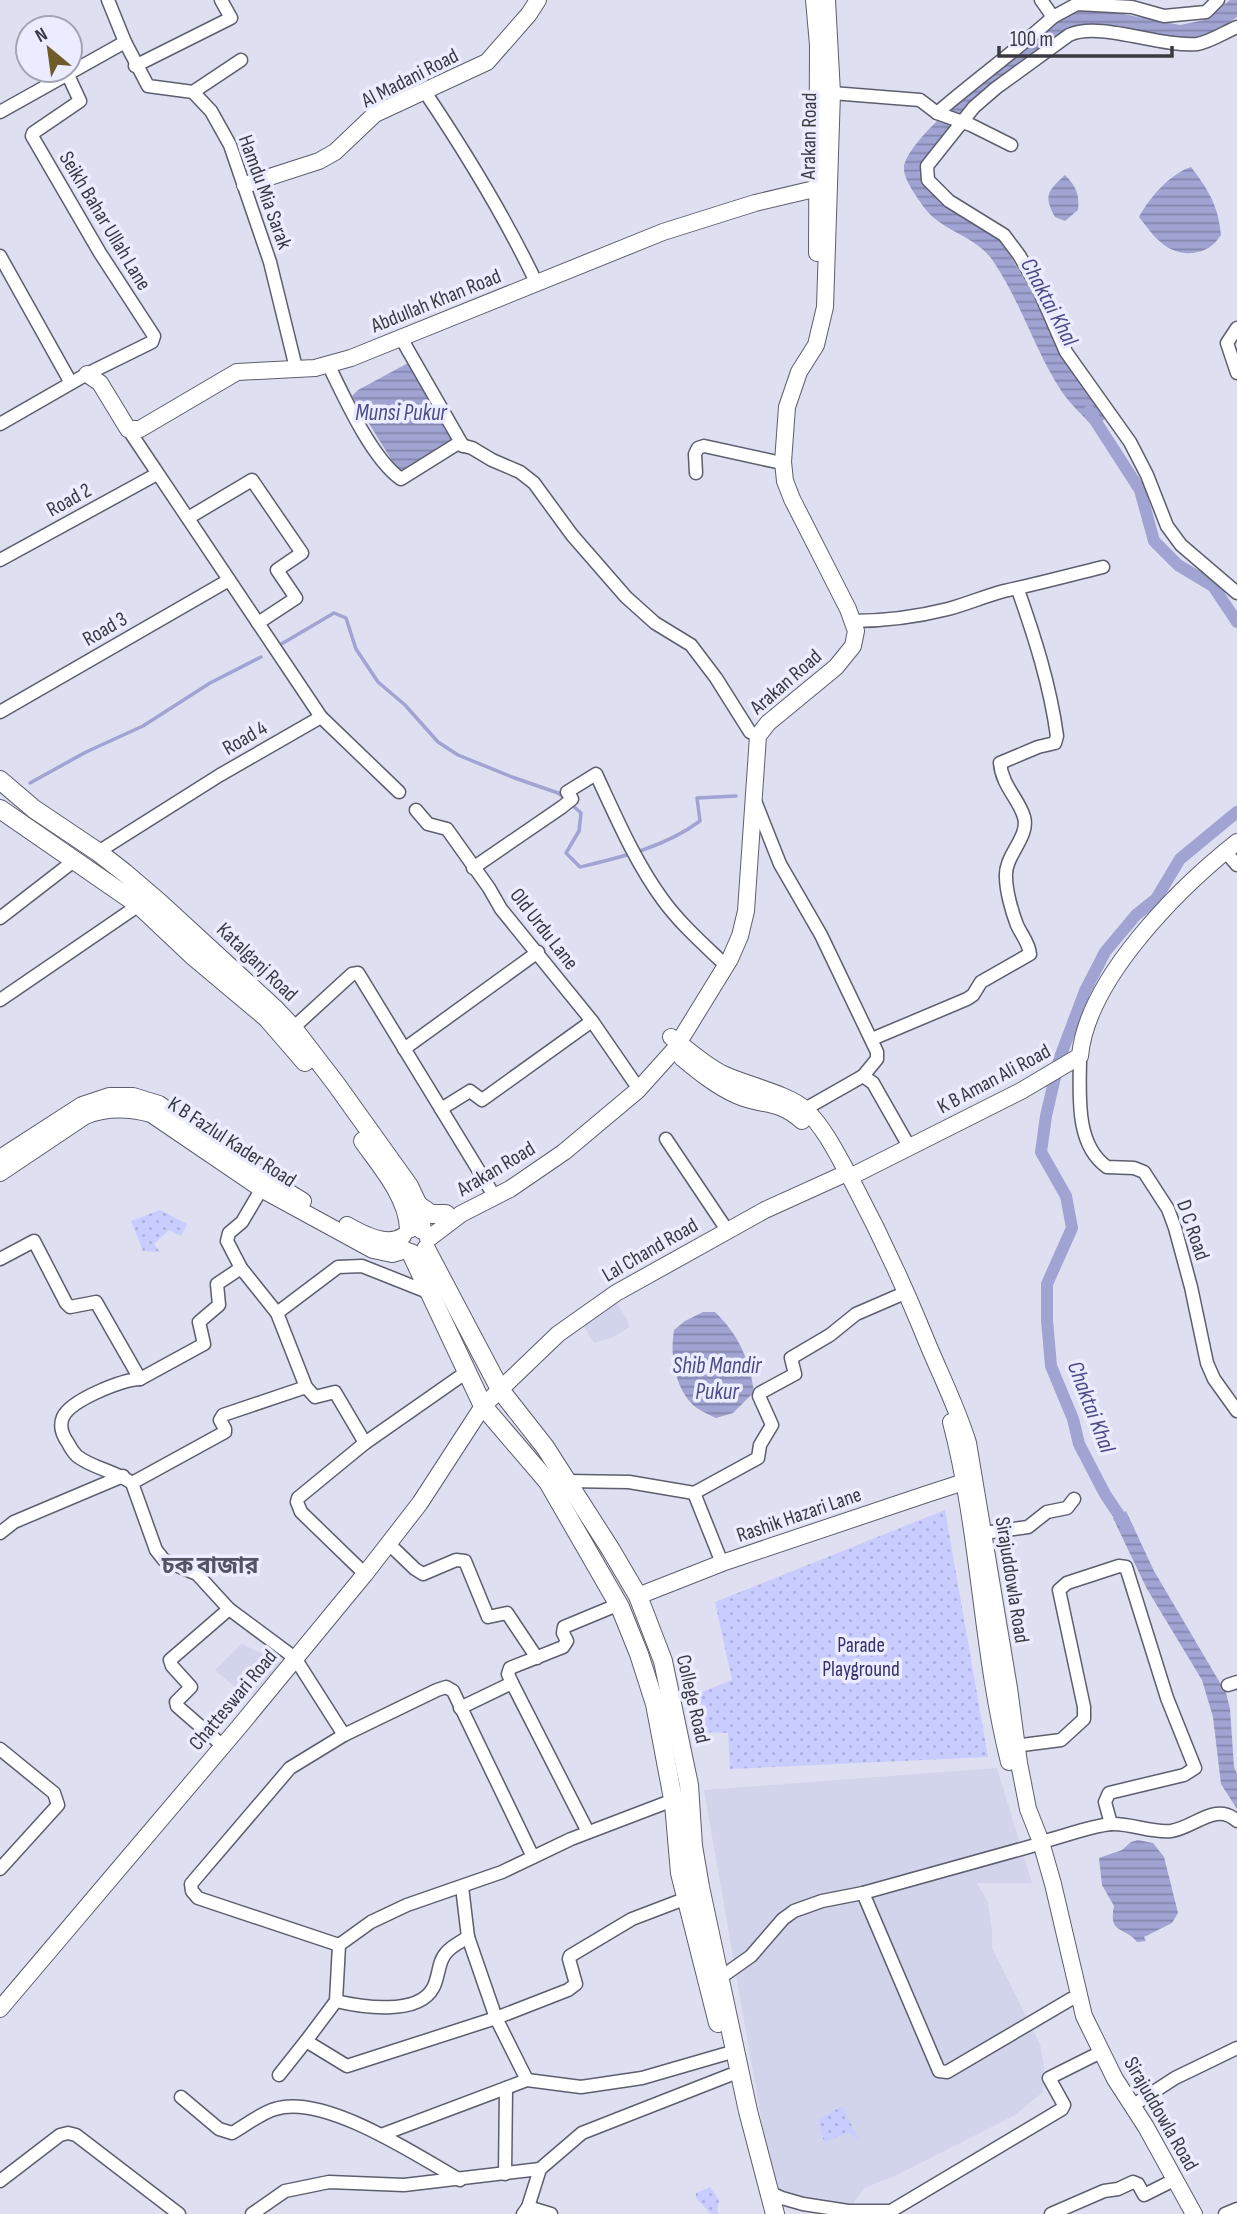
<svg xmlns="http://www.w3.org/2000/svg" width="1237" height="2214" font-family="'Sofia Sans Condensed','Noto Sans Bengali',sans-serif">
<defs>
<pattern id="park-dots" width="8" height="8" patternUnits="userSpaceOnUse" patternTransform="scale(1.75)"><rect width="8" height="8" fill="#c9ccfe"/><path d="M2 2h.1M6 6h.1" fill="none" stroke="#adb0db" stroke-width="1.8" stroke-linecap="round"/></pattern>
<pattern id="water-rules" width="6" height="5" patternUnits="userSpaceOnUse" patternTransform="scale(1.75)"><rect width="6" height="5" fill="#a1a3d3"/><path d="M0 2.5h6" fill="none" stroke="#8486ad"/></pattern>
</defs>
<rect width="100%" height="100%" fill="#dedff1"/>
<!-- built -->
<g fill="#d2d4ec">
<path d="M614 1299 628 1321 629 1327 614 1337 594 1343 581 1321Z"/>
<path d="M242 1644 282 1663 253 1694 241 1692 215 1670Z"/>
<path d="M997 1768 1032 1883H977L988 1902 992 1931V1948L1040 2044 1044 2067 1043 2092 1015 2115 895 2176 864 2188 848 2211 803 2204 780 2190 770 2170 704 1790Z"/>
</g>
<!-- park -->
<g fill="url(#park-dots)">
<path d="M160 1210 187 1224 181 1236 169 1230 154 1244 160 1252 143 1251 131 1221Z"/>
<path d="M945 1510 988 1757 730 1769 728 1733 702 1732 697 1694 732 1680 715 1602Z"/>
<path d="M842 2106 859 2140 849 2133 824 2142 818 2120Z"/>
<path d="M710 2187 719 2200 717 2209 719 2214H711L696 2198V2193Z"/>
</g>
<!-- water -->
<g fill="url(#water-rules)">
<path d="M1230 0H1237V17L1209 36 1191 41 1084 28 989 91 923 177 991 229 1003 243 1045 316 1069 366 1107 417 1094 428C1084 416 1071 405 1062 392 1035 351 1021 302 993 261 976 235 941 232 923 206 917 197 904 180 904 169 903 135 1041 34 1071 10L1092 8 1180 25 1204 20Z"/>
<path d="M1191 167C1209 191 1218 205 1221 235 1214 246 1206 251 1193 253 1166 255 1154 236 1139 217 1150 197 1170 174 1191 167Z"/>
<path d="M1065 175C1076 186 1080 195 1078 210L1065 221 1055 217C1043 195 1048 191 1065 175Z"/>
<path d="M410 362 452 439 399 472 352 396 358 390Z"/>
<path d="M703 1312H715C738 1334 750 1360 754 1392L733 1413 716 1418C708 1414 698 1410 692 1404 674 1385 670 1354 674 1330L685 1321Z"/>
<path d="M1126 1511 1154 1571 1226 1693 1230 1709 1234 1767 1237 1774V1809L1221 1784 1213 1717 1202 1680 1147 1589 1113 1518Z"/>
<path d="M1138 1840 1153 1843 1164 1857 1178 1913 1172 1923 1144 1937 1146 1941 1137 1942C1125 1926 1108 1935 1114 1906L1102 1885 1099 1858 1122 1850 1131 1842Z"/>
</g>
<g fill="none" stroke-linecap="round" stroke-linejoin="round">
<!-- stream -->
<g stroke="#a1a3d3" stroke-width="3.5">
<path d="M278 646 334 613 346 618 356 649 378 682 405 705 438 742 458 755 512 777 558 793 566 799"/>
<path d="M30 783 86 752 143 726 210 683 261 657"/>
<path d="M572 805 581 813 579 831 566 853 580 867C622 857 665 847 700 821L697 798 736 796"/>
</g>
<!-- canal -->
<g stroke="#a1a3d3" stroke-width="12">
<path d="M1089 411 1140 490 1154 541 1178 565 1213 586 1237 622"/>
<path d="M1127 1527 1105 1494 1079 1444 1073 1419 1051 1366 1047 1320V1284L1072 1228 1066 1196 1041 1152 1046 1116 1059 1060 1085 991 1105 952 1136 915 1156 899 1180 859 1237 812"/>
</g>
<!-- street casing -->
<g stroke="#5d5e6e" stroke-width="15">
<g id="street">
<path d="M108 0 125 42 148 86 193 92 211 111 230 145 270 262 296 368"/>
<path d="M1041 0 1053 17 1077 4 1132 7 1164 16 1206 12 1218 0"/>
<path d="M1237 27C1225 32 1210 42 1197 44 1159 47 1100 21 1069 35L996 88 974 107 927 166 928 180 949 201 1004 235 1019 255 1039 290 1066 352 1130 442 1147 475 1167 526 1181 545 1237 593"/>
<path d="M135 66 231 18 221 0"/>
<path d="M193 92 241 60"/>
<path d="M425 92C466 153 504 215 536 282"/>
<path d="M832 93 920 100 937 113 971 125 1011 145"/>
<path d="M0 112 125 42"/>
<path d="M937 113C975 80 1016 51 1053 17"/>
<path d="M0 256 71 383"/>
<path d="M1237 328 1227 343 1237 373"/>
<path d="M401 338 463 446"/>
<path d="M328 364C344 397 372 459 401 479L457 444 472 448 492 460 520 472 534 483 572 535 626 597 655 623 691 645 716 678 750 732 758 736"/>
<path d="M0 424 87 374 152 342 154 336 100 253 32 136 33 133 80 101 67 73"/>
<path d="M128 429 321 717"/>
<path d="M696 473 695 454 698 448 704 446 777 462"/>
<path d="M188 518 252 480 302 553 277 570 296 598 258 623"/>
<path d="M0 560 157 474"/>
<path d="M852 621C884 621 916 617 948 609 967 604 985 596 1004 591 1037 584 1070 575 1103 567"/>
<path d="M0 712 229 580"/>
<path d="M755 801 780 864 821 935 877 1052V1059L863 1076 805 1109 803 1114"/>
<path d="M416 810 428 824 447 829 489 888 501 909 592 1021 634 1082"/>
<path d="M1225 851 1237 865"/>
<path d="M98 852 220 775 321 717 399 792"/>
<path d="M473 868 562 807 572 799 567 792 596 774C616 817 635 862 663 900 679 922 700 941 720 960"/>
<path d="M0 918 75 860"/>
<path d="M0 1000 139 905"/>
<path d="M293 1028 352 974 358 973 490 1189"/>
<path d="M872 1039 967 999 973 995 981 982 1030 954C1029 943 1021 934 1017 925 1012 912 1006 891 1006 877 1004 856 1030 837 1024 817 1019 799 1002 786 1000 763L1038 747 1055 743 1057 736C1050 685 1035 638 1018 590"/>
<path d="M404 1049 538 952"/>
<path d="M1080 1056C1080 1092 1074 1144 1107 1167L1134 1168 1144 1172 1168 1209 1175 1228 1191 1287 1207 1363 1214 1379 1237 1411"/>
<path d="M863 1076 873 1083 906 1141"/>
<path d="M441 1109 470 1091 482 1100 592 1021"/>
<path d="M666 1139 727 1230"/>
<path d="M265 1183 242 1222 229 1233 227 1241 241 1268 277 1313 306 1387 315 1397 335 1392 365 1443"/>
<path d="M0 1259 34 1241 66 1303 70 1307 96 1302 140 1379"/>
<path d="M241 1268 217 1284 219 1305 199 1322 204 1344 140 1379C121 1380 71 1400 63 1417 59 1426 63 1436 68 1443 70 1447 74 1453 77 1456 92 1468 115 1471 132 1483L156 1550 164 1560 197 1574 229 1609 295 1658 344 1735"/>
<path d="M277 1313 338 1267 362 1266 430 1293"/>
<path d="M567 1481 629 1482 694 1493 758 1458 760 1445 772 1425 759 1396 760 1393 795 1374 791 1358 830 1335 856 1314 900 1295"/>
<path d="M132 1483 225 1432V1429L220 1420 223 1415 306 1387"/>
<path d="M694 1493 722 1563"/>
<path d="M0 1533 14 1522 123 1476"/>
<path d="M984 1533 1028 1527 1047 1512 1067 1508 1074 1499"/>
<path d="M388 1543 415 1569 423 1574 456 1560 465 1561 488 1617 507 1613 537 1658"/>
<path d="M365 1574 301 1512 297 1502 298 1498 365 1443 468 1371"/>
<path d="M512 1683 588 1832"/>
<path d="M1228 1685 1237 1682"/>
<path d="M460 1708 512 1683 508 1674 510 1668 563 1647 567 1641 563 1633 564 1627 617 1605 620 1606"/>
<path d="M1022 1745 1061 1740 1084 1719V1707L1059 1590 1067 1583 1119 1566 1126 1567 1167 1698 1195 1768 1184 1775 1109 1793 1105 1802 1111 1824"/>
<path d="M223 1746 177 1706 176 1702 191 1687 172 1666 170 1660 229 1609"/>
<path d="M0 1749 54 1793 58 1805 0 1869"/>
<path d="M1041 1842C1062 1837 1090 1826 1111 1824 1131 1823 1151 1833 1171 1831 1194 1828 1216 1801 1237 1821"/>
<path d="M462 1887 468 1937 496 2018 527 2080"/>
<path d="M863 1893 939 2071 947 2072 1071 1999"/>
<path d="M468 1937C461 1942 451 1946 446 1953 438 1961 439 1978 433 1988 418 2016 361 2007 336 2001L339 1945 371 1922 407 1905 502 1872 571 1839 668 1802 674 1804"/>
<path d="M339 1945 198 1898 192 1891 191 1884 290 1768 344 1735 437 1690 446 1687 453 1691 533 1857"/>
<path d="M718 1974 727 1973 751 1956 783 1919 794 1911 822 1901 863 1893 1032 1846"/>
<path d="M306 2041 336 2001"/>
<path d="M279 2075 306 2041 347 2066 496 2018 568 1990 576 1984 569 1959 570 1956 632 1919 687 1898"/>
<path d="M181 2097 219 2129 232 2133C246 2125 261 2113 275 2109 324 2093 418 2156 460 2180"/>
<path d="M1132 2106 1175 2078 1237 2048"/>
<path d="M381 2135 527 2080 581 2087 642 2078 725 2054"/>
<path d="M505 2174 506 2088"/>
<path d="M0 2181 60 2135 68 2133 76 2135 179 2214"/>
<path d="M768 2192 782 2198 803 2204 848 2211H891L1062 2109 1064 2105 1049 2078 1095 2055"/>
<path d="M528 2207 551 2214"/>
<path d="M252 2214 285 2191 329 2182 404 2185 540 2169"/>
<path d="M523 2214 528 2207 540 2169 582 2133 730 2075"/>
<path d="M1051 2214 1104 2191 1118 2189 1133 2182 1138 2184 1144 2195 1168 2183"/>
<path d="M1225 2214 1237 2209"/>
</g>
</g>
<!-- secondary casing -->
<g stroke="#5d5e6e" stroke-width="18">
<g id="secondary">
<path d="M814 0 818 45 817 253"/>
<path d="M245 185 319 161 335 152 375 114 487 62 529 14 538 0"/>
<path d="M87 374 100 383 128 429H140L237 372 315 368 351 358 663 232 755 203 827 186"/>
<path d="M671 1037C688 1049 704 1065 723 1074 746 1085 790 1094 806 1110 826 1130 838 1156 852 1181 878 1230 901 1279 922 1330 937 1368 956 1404 968 1443L1009 1688 1019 1763 1028 1809 1041 1842 1053 1884 1084 2016 1115 2079 1146 2127 1194 2214"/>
<path d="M682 1058C699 1072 716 1086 736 1095 762 1107 778 1099 802 1121"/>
<path d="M0 1158 82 1105 109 1096H133L159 1104 267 1179 303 1201"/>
<path d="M0 1173 85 1116C107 1107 129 1108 151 1114L263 1190 373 1250 392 1254 406 1250"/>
<path d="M850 1177 1021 1091 1080 1056C1087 979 1179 888 1237 842"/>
<path d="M347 1225C363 1234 387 1247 403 1236"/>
<path d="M428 1239 461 1214 510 1189 564 1152 638 1090 674 1050 730 959 740 936 746 911 758 736 768 723 836 667 853 646 856 631 848 609 792 499 785 481 783 462 787 407 799 372 816 345 825 307 832 93 827 0"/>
<path d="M951 1422C980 1533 981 1650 1009 1762"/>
<path d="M638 1596 722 1563 927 1494 964 1482 974 1484"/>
<path d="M0 2009 239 1727 365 1574 420 1503 483 1406 558 1334 616 1293 765 1210 840 1176"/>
</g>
</g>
<!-- primary casing -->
<g stroke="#5d5e6e" stroke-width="20">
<g id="primary">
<path d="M0 780 34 809 98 852 125 873 160 903 274 1008 293 1028 336 1084 409 1186 418 1205 422 1230"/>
<path d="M0 809 139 905 192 955 267 1018 305 1062"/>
<path d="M363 1141C381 1166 408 1197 409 1229"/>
<path d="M418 1205 431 1214H446"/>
<path d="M426 1249 501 1391 545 1447 611 1550 638 1596 663 1661 689 1785 693 1846 700 1887 748 2111 775 2214"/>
<path d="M411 1253 483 1406 548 1482 620 1607 639 1654 655 1704 674 1804 680 1873 718 2023"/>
</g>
</g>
<!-- street -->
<use href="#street" stroke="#fff" stroke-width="12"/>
<!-- secondary -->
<use href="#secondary" stroke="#fff" stroke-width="16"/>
<!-- primary -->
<use href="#primary" stroke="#fff" stroke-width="18"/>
</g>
<g text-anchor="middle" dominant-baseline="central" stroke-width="7" stroke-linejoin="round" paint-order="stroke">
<!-- street labels -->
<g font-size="21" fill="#3a3a41" stroke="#ebecff">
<text transform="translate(410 78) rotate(-27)">Al Madani Road</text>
<text transform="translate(809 136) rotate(-89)">Arakan Road</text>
<text transform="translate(265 192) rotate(70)">Hamdu Mia Sarak</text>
<text transform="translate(105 221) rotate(59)">Seikh Bahar Ullah Lane</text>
<text transform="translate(436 301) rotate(-22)">Abdullah Khan Road</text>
<text transform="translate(69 500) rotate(-29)">Road 2</text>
<text transform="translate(105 629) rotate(-30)">Road 3</text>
<text transform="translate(786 682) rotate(-41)">Arakan Road</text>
<text transform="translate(245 738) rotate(-30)">Road 4</text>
<text transform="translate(544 929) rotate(52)">Old Urdu Lane</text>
<text transform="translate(257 962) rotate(44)">Katalganj Road</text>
<text transform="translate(994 1079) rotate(-28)">K B Aman Ali Road</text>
<text transform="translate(232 1142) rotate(33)">K B Fazlul Kader Road</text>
<text transform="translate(496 1169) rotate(-31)">Arakan Road</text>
<text transform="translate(1193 1230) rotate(71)">D C Road</text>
<text transform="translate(650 1250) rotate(-30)">Lal Chand Road</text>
<text transform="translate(799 1515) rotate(-19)">Rashik Hazari Lane</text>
<text transform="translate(1012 1580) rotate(81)">Sirajuddowla Road</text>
<text transform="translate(693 1699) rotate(77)">College Road</text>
<text transform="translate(233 1700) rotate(-50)">Chatteswari Road</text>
<text transform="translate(1161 2114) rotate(60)">Sirajuddowla Road</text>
</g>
<!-- park labels -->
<g font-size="21" fill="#34316c" stroke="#ebecff">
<text x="861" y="1645">Parade<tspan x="861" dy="24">Playground</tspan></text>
</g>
<!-- water labels -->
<g font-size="23" font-style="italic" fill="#4c4b88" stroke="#ebecff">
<text transform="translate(1049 302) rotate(62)">Chaktai Khal</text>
<text x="401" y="413">Munsi Pukur</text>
<text x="717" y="1366">Shib Mandir<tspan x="717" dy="26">Pukur</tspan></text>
<text transform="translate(1091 1407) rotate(69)">Chaktai Khal</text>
</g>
<!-- neighbourhood labels -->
<g font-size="23" font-weight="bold" fill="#535463" stroke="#ebecff">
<text x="210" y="1566">চক বাজার</text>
</g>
</g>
<!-- north arrow -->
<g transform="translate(49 49) rotate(331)"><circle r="33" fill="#ebecff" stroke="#a4a5b3" stroke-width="2"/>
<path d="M0-5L12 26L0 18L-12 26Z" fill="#705c2b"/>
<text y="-10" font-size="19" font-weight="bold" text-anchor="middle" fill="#3a3a41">N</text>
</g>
<!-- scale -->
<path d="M999 46v10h173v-10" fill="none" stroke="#3a3a41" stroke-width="3.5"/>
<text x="1010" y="46" font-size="21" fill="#3a3a41" stroke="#ebecff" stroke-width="5" paint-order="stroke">100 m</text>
</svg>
